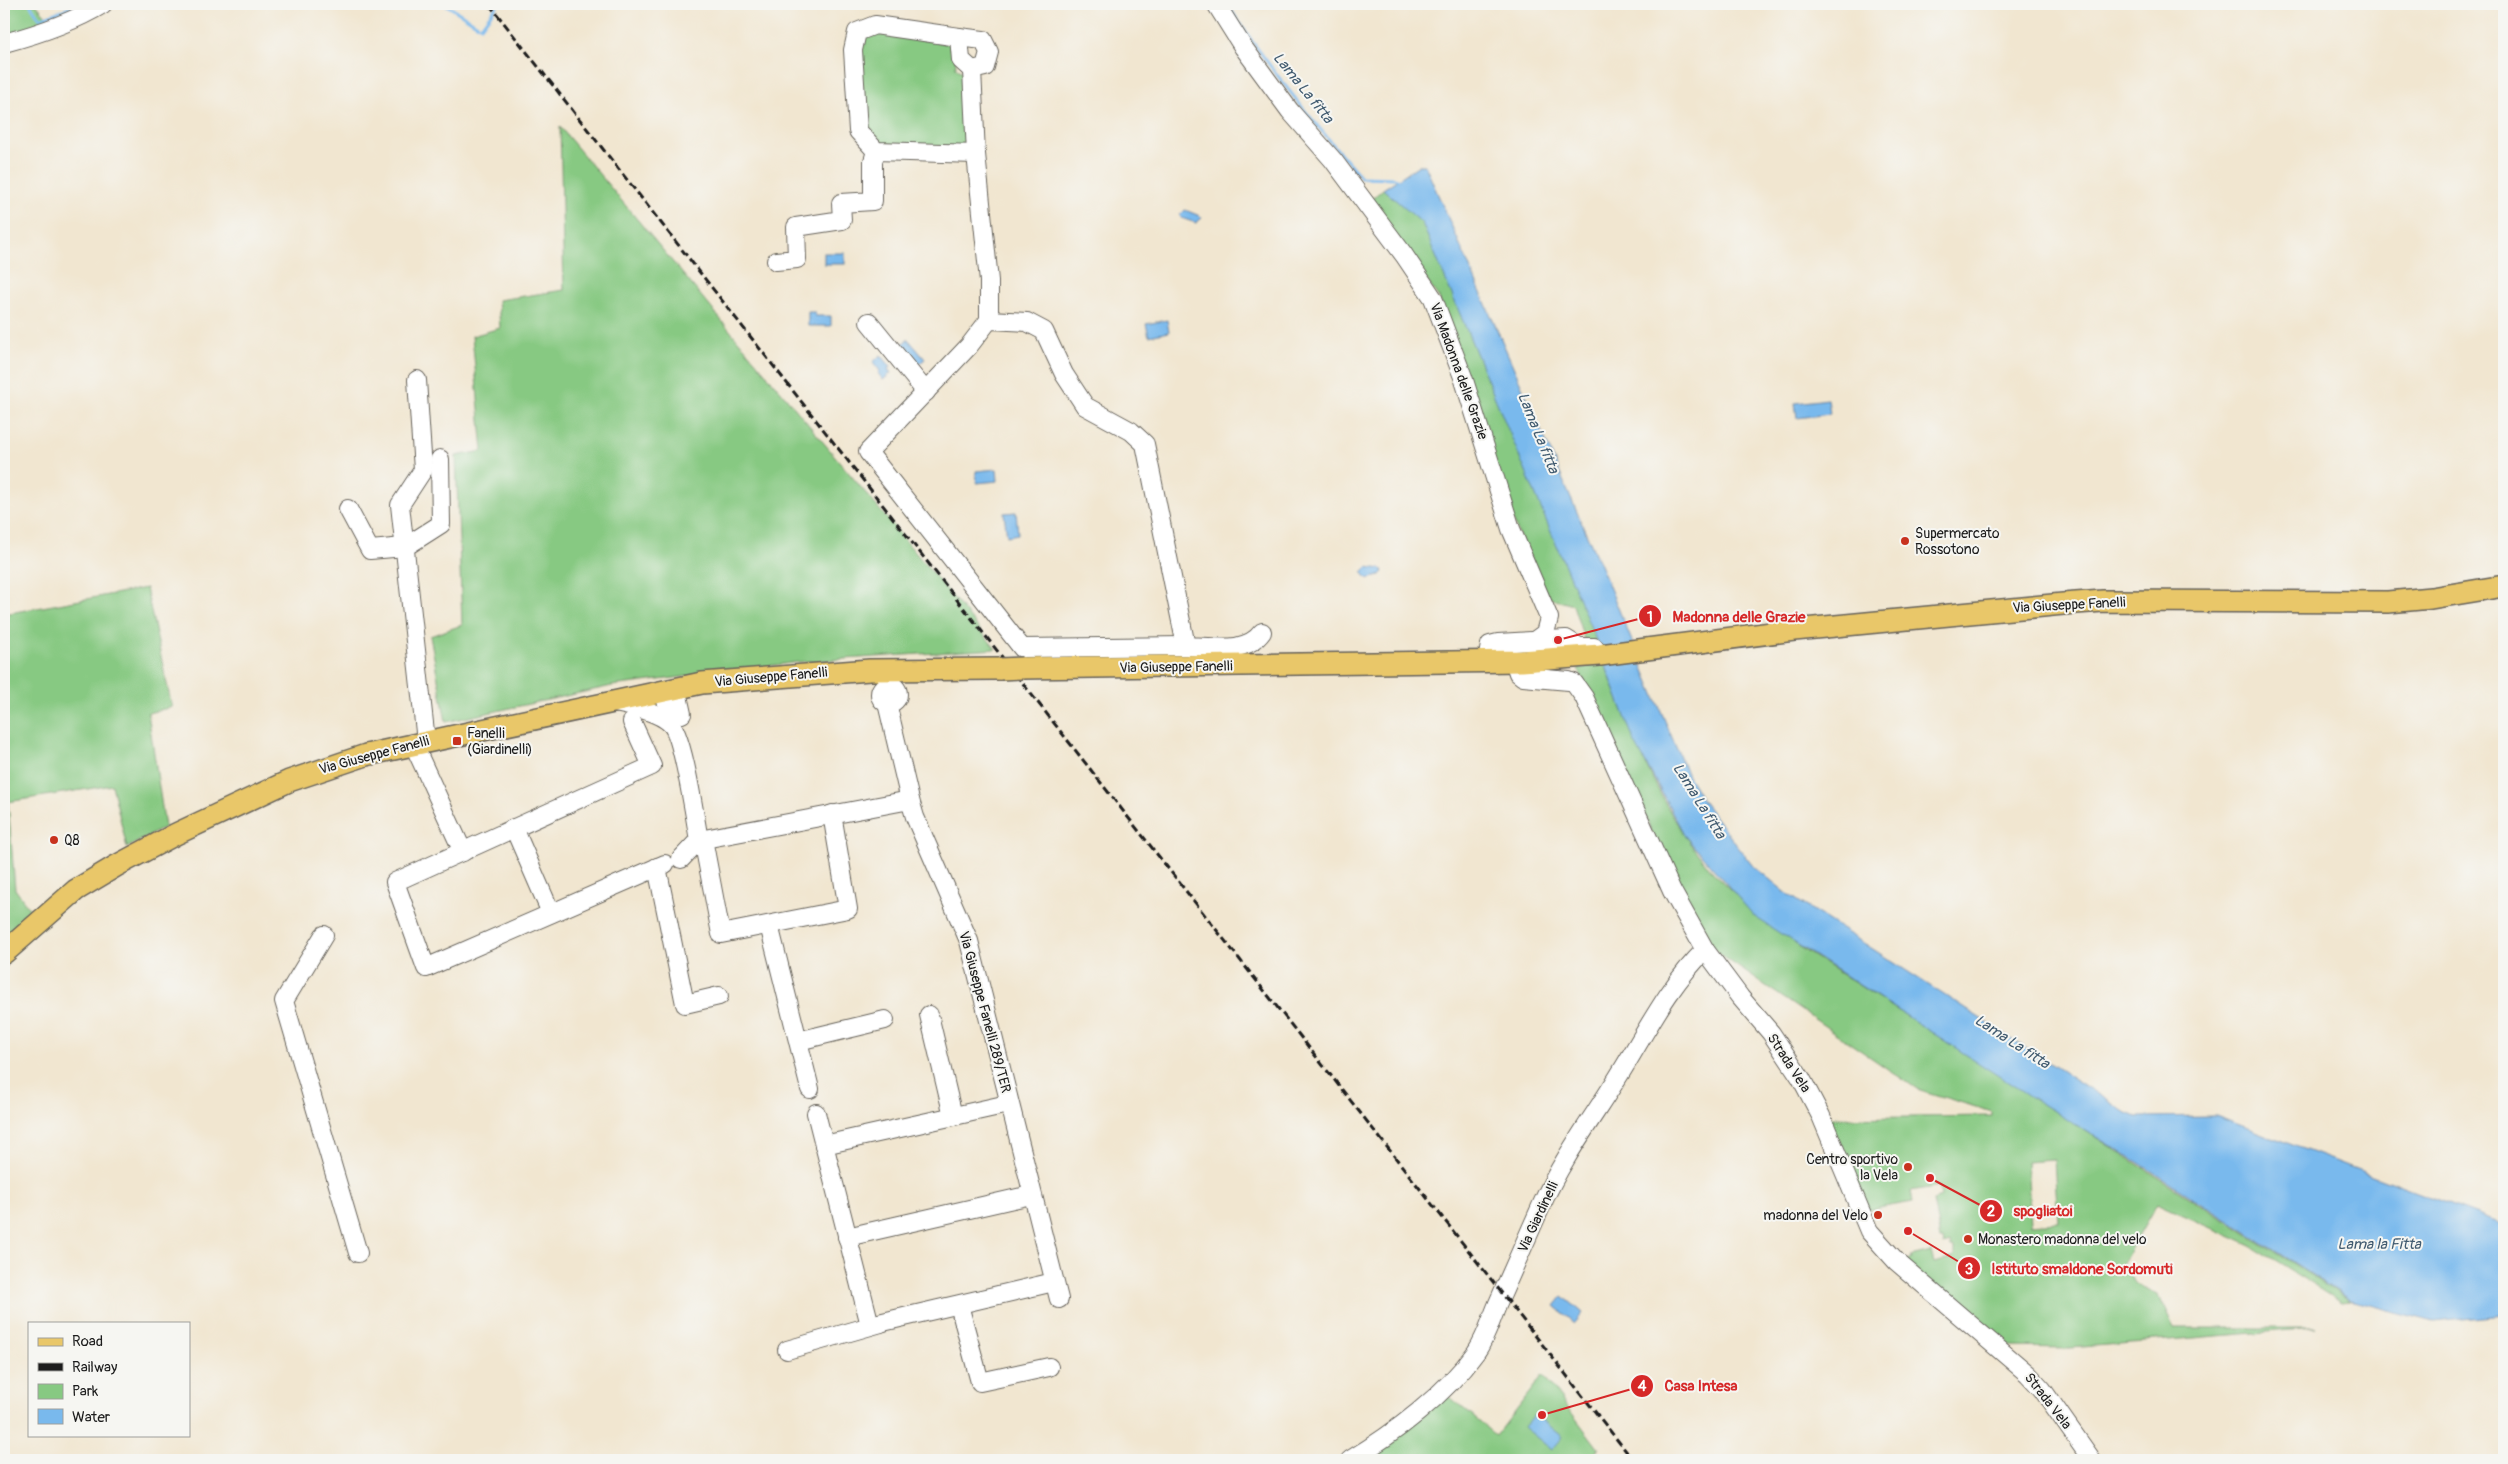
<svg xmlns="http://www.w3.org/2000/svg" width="2508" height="1464" font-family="Pangolin,sans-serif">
<rect width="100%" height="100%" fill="#f6f6f2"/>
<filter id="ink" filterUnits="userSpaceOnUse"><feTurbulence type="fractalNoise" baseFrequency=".02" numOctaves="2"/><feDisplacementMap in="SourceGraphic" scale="10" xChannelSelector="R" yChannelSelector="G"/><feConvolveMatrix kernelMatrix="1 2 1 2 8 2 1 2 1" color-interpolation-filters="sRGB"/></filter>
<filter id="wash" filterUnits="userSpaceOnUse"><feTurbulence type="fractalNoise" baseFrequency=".0096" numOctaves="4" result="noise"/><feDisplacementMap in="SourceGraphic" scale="20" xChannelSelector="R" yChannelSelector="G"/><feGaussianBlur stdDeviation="1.12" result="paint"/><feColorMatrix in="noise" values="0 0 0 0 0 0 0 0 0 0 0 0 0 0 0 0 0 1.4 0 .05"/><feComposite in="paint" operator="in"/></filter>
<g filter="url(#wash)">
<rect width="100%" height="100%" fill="#f1e6d0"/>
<!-- green -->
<g fill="#87c982" stroke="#52724f" fill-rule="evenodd">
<path d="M4 4H36L51 22 4 37Z"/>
<path d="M877 31 955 45 956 68 966 74 971 149 880 145 861 131 859 40Z"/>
<path d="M560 127 996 649 799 662 612 686 446 722 430 636 462 625 456 456 483 451 472 336 500 328 498 300 564 290Z"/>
<path d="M1383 189 1422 222 1597 640 1586 645 1573 605 1545 597 1516 528 1439 298 1369 201Z"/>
<path d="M146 588 172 707 148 713 165 827 127 848 112 785 8 802 15 889 31 911 4 936V614Z"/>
<path d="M1605 664C1630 730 1660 808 1705 863 1731 895 1771 922 1802 949L2351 1301 2341 1302 2251 1246 2157 1203 2121 1266 2136 1284 2158 1294 2174 1328H2316L2070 1348 2006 1347 1901 1263 1912 1259 1911 1257 1931 1252 1934 1263 1954 1257V1247H1951L1950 1243 1944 1245 1943 1239H1940L1933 1200 1941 1197 1939 1186 1911 1191 1913 1202 1867 1210 1826 1118 1992 1116V1112L1917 1089 1725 958 1711 946 1675 883 1578 668ZM2054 1160 2058 1222 2031 1224 2027 1162Z"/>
<path d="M1543 1375 1599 1449 1589 1460H1354L1444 1392 1496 1436Z"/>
</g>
<!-- water -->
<g fill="#79b9ed" stroke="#4a6a84">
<path d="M1419 165H1425L1604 574 1688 776 1703 801 1752 865 1789 895 2127 1113 2137 1117 2216 1116 2504 1225V1315L2433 1322 2351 1300 2139 1163 2040 1103 1755 917 1685 836 1635 743 1596 640 1422 223 1383 189Z"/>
<path d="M1185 210 1200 216 1202 218 1196 223 1181 218 1180 215Z"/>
<rect x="824" y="253" width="21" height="11"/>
<path d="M808 312H815V316H831V326H808Z"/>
<path d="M1167 320 1169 332 1149 336 1146 324Z"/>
<path d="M908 339 925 359 916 366 900 346Z"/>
<path d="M881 355 891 367 888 369 891 373 883 380 878 373 880 371 873 362Z"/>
<path d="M1828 399 1830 414 1797 418 1795 403Z"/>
<path d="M997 469 998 481 977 483 976 471Z"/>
<path d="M1016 512 1018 534 1007 536 1004 513Z"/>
<path d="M1367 567 1382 569 1383 572 1379 576 1368 579 1362 572Z"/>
<path d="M1563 1296 1583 1313 1575 1323 1555 1306Z"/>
<path d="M1535 1414 1563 1437 1552 1450 1524 1427Z"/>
</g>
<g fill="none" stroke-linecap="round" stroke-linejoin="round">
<!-- stream -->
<g stroke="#79b9ed" stroke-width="3">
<path d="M30 4 40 19 79 4"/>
<path d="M445 4 481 27 498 4"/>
<path d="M1227 4C1266 65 1313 122 1361 177L1395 178 1401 181"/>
</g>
</g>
</g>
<g filter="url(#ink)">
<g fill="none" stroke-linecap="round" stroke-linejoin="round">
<!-- minor casing -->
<g stroke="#67635b" stroke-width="20">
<g id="minor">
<path d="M1216 4 1243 47 1290 111 1333 160 1404 255 1433 298 1463 377 1511 529 1549 618 1545 633 1534 641"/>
<path d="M959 37 983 40 989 52 985 67 972 70 976 154 989 281V320L969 346 868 452 1022 648 1186 646"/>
<path d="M4 43C38 34 72 23 103 4"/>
<path d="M972 70 961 60 959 37 875 25 857 32 853 50 858 131 876 151 976 154"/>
<path d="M776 261 797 259 796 227 842 220 841 203 873 201V161L876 151"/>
<path d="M989 320 1027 322 1044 331 1064 374 1085 406 1131 431 1145 444 1186 646C1211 646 1246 655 1262 632"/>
<path d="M869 322 926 392"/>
<path d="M417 380 423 470 400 505 426 741"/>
<path d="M348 509 370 550 405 547 441 524 440 459"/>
<path d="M1487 661 1490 645 1498 643 1566 639 1579 647H1594L1597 651"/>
<path d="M1514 661 1518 673 1523 677 1569 681 1574 683 1584 697 1672 891 1705 950 1740 997 1771 1033 1801 1078 1821 1116 1869 1231 1897 1262 2028 1374 2042 1389 2092 1460"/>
<circle cx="889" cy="694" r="9"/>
<path d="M612 702C630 707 656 710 670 723 683 734 695 819 699 840"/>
<path d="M887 703 910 800"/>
<path d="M632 722 652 766 395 882 426 968 665 864"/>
<path d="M671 724 666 700 671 688 678 696 682 714"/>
<path d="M413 743 463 852"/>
<path d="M514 828 551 913"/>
<path d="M703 839 721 934 848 909 832 814"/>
<path d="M681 859 699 840 910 800 915 817 969 941 1059 1299"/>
<path d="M657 867 685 1004 719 996"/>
<path d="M769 925 810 1089"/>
<path d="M324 935 284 1001 358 1253"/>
<path d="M929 1015 953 1116"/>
<path d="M798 1041 885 1020"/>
<path d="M816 1113 870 1325 1054 1282"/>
<path d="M824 1145 1008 1104"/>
<path d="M847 1237 1031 1195"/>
<path d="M959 1305 980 1382 1049 1367"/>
<path d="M787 1350 881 1323"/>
<path d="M1350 1460C1395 1433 1445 1395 1476 1352 1487 1336 1491 1319 1499 1301 1513 1269 1528 1236 1542 1204 1562 1159 1592 1119 1618 1077 1645 1034 1668 986 1705 950"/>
</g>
</g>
<!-- major casing -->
<g stroke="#67635b" stroke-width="24">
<g id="major">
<path d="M1022 668 1522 661 1600 655 1794 630 2063 604 2103 601 2388 602 2431 598 2504 586"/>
<path d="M4 953 76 890 116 866 176 834 289 781 366 755 702 683 870 670 1000 669"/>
</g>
</g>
<!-- minor -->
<use href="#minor" stroke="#fff" stroke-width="18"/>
<!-- major -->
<use href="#major" stroke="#e9c769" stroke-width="21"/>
<!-- rail -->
<path stroke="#1c1c1c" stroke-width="3" stroke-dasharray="8 4" stroke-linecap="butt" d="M489 4 1633 1460"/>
<!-- major-bridge casing -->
<g stroke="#67635b" stroke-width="24" stroke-linecap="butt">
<path id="major-bridge" d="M1000 669 1022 668"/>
</g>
<!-- major-bridge -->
<use href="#major-bridge" stroke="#e9c769" stroke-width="21"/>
</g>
</g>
<!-- markers -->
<g fill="#c8321e" stroke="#f6f6f2" stroke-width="2">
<circle cx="1905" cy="541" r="5"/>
<rect x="452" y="736" width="10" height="10" rx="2.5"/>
<circle cx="54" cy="840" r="5"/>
<circle cx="1908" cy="1167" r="5"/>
<circle cx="1878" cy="1215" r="5"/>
<circle cx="1968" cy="1239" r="5"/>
</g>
<g text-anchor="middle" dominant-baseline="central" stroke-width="4" stroke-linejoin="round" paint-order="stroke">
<!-- street labels -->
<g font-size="14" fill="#1c1c1c" stroke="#f6f6f2">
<text transform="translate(1459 371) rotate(70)">Via Madonna delle Grazie</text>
<text transform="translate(2069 605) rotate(-3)">Via Giuseppe Fanelli</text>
<text transform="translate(1176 667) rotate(-1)">Via Giuseppe Fanelli</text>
<text transform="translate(771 677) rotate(-5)">Via Giuseppe Fanelli</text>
<text transform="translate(374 755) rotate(-15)">Via Giuseppe Fanelli</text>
<text transform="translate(985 1012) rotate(75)">Via Giuseppe Fanelli 289/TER</text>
<text transform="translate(1789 1063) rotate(57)">Strada Vela</text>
<text transform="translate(1538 1217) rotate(-65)">Via Giardinelli</text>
<text transform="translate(2048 1401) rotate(52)">Strada Vela</text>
</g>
<!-- poi labels -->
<g font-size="14" fill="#1c1c1c" stroke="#f6f6f2" text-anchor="start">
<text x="1915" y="533">Supermercato<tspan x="1915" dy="16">Rossotono</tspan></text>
<text x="467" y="733">Fanelli<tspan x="467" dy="16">(Giardinelli)</tspan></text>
<text x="64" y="840">Q8</text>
<text x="1898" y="1159" text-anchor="end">Centro sportivo<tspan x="1898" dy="16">la Vela</tspan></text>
<text x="1868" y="1215" text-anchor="end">madonna del Velo</text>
<text x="1978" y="1239">Monastero madonna del velo</text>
</g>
<!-- water labels -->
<g font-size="15" font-style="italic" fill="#415b70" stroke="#f6f6f2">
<text transform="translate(1303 88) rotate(51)">Lama La fitta</text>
<text transform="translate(1538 433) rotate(68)">Lama La fitta</text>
<text transform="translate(1699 801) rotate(58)">Lama La fitta</text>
<text transform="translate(2012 1042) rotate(33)">Lama La fitta</text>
<text x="2379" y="1244">Lama la Fitta</text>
</g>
</g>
<!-- callouts -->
<path fill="none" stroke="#d62828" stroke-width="2" d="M1558 640L1650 616M1930 1178L1991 1211M1908 1231L1969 1268M1542 1415L1642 1386"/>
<g fill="#d62828" stroke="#f6f6f2" stroke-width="2">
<circle cx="1558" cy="640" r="5"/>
<circle cx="1930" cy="1178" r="5"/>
<circle cx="1908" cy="1231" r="5"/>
<circle cx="1542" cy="1415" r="5"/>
<circle cx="1650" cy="616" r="12"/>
<circle cx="1991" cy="1211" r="12"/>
<circle cx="1969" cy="1268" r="12"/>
<circle cx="1642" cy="1386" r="12"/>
</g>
<g font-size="15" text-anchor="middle" font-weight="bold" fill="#fff">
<text x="1650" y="622">1</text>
<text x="1991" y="1216">2</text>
<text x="1969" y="1274">3</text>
<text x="1642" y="1391">4</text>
</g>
<g font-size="15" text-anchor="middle" font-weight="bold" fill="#d62828" stroke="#f6f6f2" stroke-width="4" stroke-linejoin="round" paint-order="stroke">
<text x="1739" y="622">Madonna delle Grazie</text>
<text x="2043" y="1216">spogliatoi</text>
<text x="2082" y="1274">Istituto smaldone Sordomuti</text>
<text x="1701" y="1391">Casa Intesa</text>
</g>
<!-- margin -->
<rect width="2508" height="1464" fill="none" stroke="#f6f6f2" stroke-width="20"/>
<!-- legend -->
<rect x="28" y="1322" width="162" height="115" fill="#f6f6f2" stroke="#9f9f9c"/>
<rect x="38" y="1338" width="25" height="8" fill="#e9c769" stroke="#9f9f9c"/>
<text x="72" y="1346" font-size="15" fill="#1c1c1c">Road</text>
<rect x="38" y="1363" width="25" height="8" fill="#1c1c1c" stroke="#9f9f9c"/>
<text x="72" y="1372" font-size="15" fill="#1c1c1c">Railway</text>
<rect x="38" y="1384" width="25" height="15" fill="#87c982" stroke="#9f9f9c"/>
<text x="72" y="1396" font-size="15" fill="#1c1c1c">Park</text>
<rect x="38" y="1409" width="25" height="15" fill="#79b9ed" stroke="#9f9f9c"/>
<text x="72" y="1422" font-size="15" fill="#1c1c1c">Water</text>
</svg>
